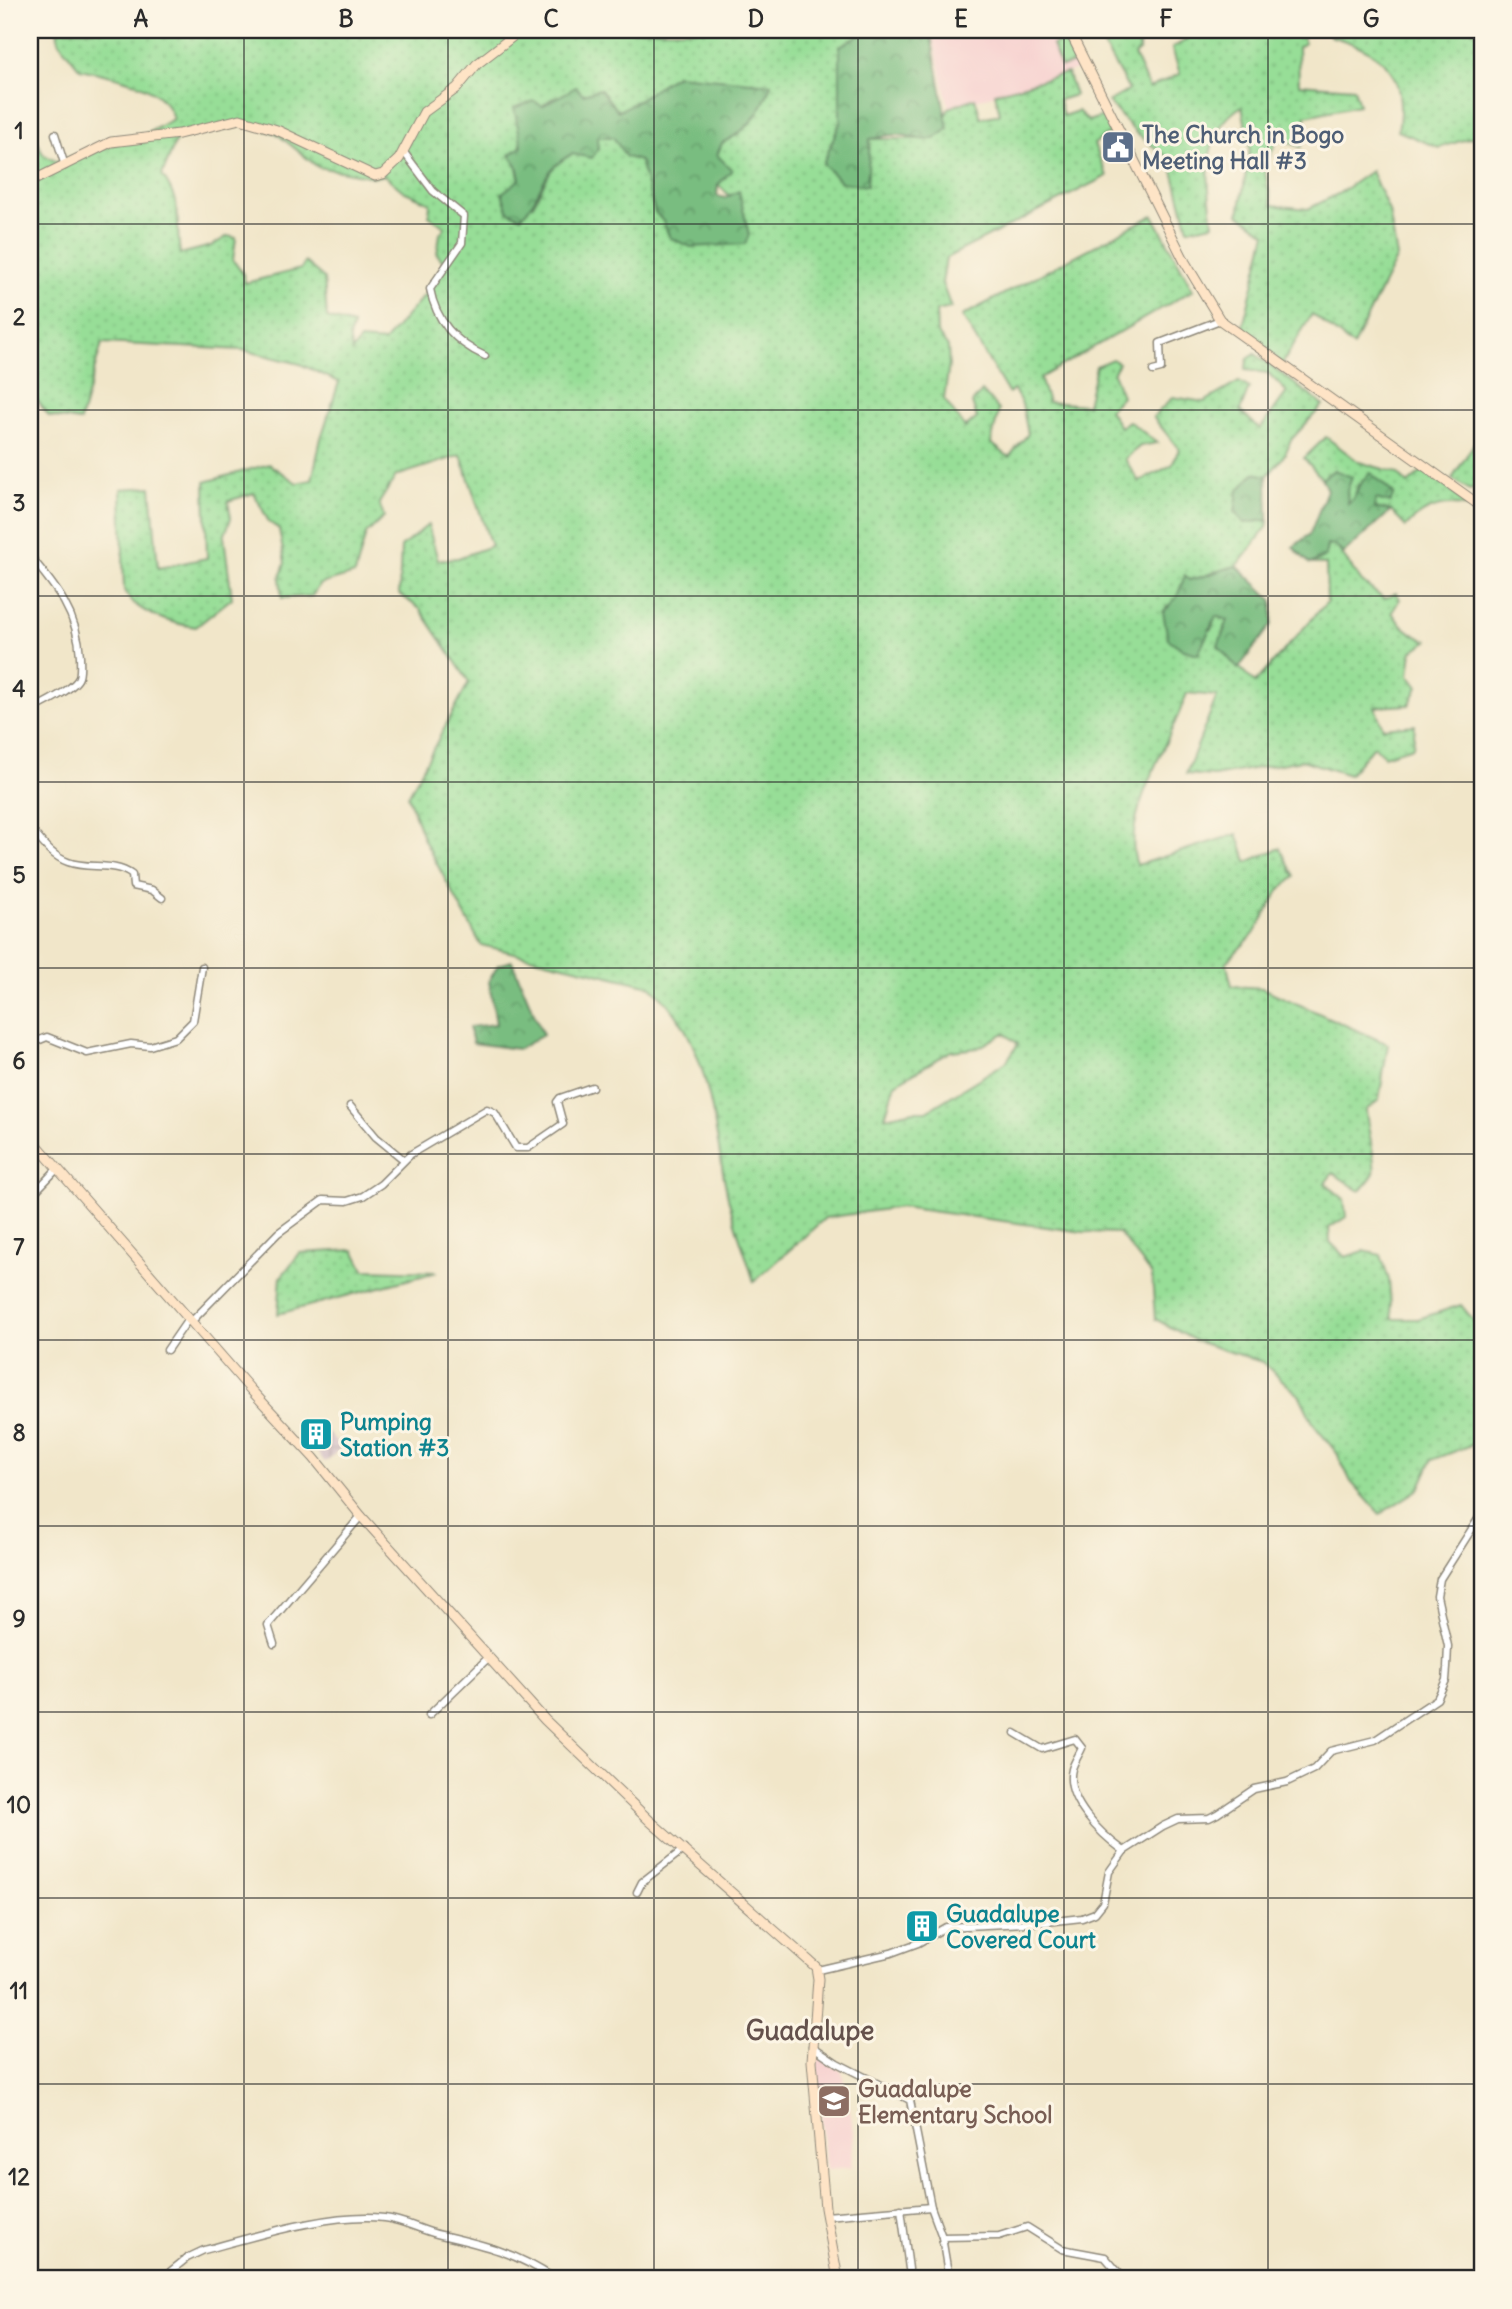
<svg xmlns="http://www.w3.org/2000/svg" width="1512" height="2309" font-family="Delius,sans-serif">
<defs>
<pattern id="industrial-grid" width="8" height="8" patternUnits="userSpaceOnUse" patternTransform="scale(1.75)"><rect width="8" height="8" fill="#d2bec5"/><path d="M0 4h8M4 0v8" fill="none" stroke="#b4a3a9"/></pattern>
<pattern id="grass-dots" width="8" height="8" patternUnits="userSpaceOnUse" patternTransform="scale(1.75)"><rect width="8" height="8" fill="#97de97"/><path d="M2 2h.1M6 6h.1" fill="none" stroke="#82bf82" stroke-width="1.8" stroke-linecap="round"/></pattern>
<pattern id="forest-crowns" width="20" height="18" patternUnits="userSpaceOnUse" patternTransform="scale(1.75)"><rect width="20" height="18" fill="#79bd80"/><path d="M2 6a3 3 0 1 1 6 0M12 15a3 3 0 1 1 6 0" fill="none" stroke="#639a69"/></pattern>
</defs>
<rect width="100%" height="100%" fill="#fcf5e5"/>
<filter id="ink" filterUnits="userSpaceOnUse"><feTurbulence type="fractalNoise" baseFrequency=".0143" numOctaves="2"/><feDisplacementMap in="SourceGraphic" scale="14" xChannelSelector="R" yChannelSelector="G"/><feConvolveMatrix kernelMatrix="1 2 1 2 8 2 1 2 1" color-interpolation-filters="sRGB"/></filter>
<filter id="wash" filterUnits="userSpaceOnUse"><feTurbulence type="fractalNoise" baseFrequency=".00686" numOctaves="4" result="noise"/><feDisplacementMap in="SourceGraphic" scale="28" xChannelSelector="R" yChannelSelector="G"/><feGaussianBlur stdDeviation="1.57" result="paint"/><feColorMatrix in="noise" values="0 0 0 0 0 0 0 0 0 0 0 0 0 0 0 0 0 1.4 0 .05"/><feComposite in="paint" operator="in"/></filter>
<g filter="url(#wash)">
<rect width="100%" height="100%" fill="#f1e6c9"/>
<!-- built -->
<g fill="#f7d0cf">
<path d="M931 30H1062L1080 69 949 108Z"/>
<path d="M816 2055 842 2071 854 2132 851 2168 826 2170Z"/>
</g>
<!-- industrial -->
<path fill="url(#industrial-grid)" d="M322 1425 341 1448 325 1462 305 1438Z"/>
<!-- grass -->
<g fill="url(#grass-dots)" stroke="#618461" stroke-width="2" fill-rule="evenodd">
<path d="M57 30H868L840 46V123L823 164 866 186 870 139H936L949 108 975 98 981 118 1000 114 995 93 1067 73 1075 95 1059 100 1063 116 1078 111 1088 121 1103 116 1111 132 1094 144 1107 176 946 258 942 283 951 308 936 311 937 333 948 347 949 365 944 399 965 428 977 418 972 403 982 391 999 410 991 443 1009 457 1028 434 1022 404 1014 390 1008 393 962 316 1153 215 1193 290 1040 378 1048 402 1087 405 1096 366 1112 359 1119 363 1113 373 1122 396 1109 410 1120 427 1129 421 1157 443 1140 446 1125 459 1139 482 1172 465 1179 449 1153 417 1173 397 1204 402 1239 382 1249 388 1240 411 1260 429 1287 392 1268 373 1245 370 1248 359 1255 354 1323 405 1290 441C1287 455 1276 466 1267 476L1254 473 1244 523 1268 520 1267 527 1237 566C1220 569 1206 577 1189 580L1185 576 1177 597 1163 612 1211 630 1216 616 1228 620 1218 646 1255 683 1327 602 1326 564H1310L1325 557 1327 545 1336 546 1362 582 1384 599 1396 593 1400 599 1392 612C1400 627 1412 635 1428 641L1412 651 1409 675 1418 687 1409 705 1375 707 1383 728 1415 725 1413 747 1384 756 1373 746 1349 775 1302 760 1214 776 1186 774 1217 696 1187 693C1172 739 1119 818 1137 865L1237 834 1247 862 1280 848 1295 877 1280 889 1254 934 1226 962 1232 986 1262 988 1388 1044 1379 1100 1366 1110C1366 1121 1377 1165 1374 1173 1371 1179 1364 1186 1360 1191L1333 1173 1325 1183 1344 1199 1346 1217 1329 1228 1330 1242 1345 1257 1364 1251 1381 1255 1389 1280 1392 1319H1418L1461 1305 1482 1331V1441L1432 1460 1419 1489 1380 1514 1351 1482 1337 1453 1314 1425 1300 1396 1262 1362 1196 1341 1155 1319 1152 1275 1119 1233 1083 1232 901 1207 825 1218 754 1282C745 1251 732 1220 726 1188 712 1119 709 1035 650 986L481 945 424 840 408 796 469 682 420 609 399 594 401 547 428 525 438 560 458 558 491 546 461 455 396 476 379 503 384 517 366 534 355 574 320 584 312 596 282 598 280 578 285 563 279 529 269 522 254 493 228 501 231 518 224 537 232 598 196 627C173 624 134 613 124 590L121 489 151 487 158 568 207 558 205 482 269 464 297 483 312 480 321 438 339 382 300 364 243 350 102 343 80 421 49 416 30 391V125L43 154 57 162 144 135 173 119C163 82 111 76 80 69L59 42ZM583 94 618 111 722 143 717 155 718 185 739 204 670 238 663 221 655 212 640 161 626 157 614 137H597L554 164 533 205C527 193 517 179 517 165 517 146 535 108 551 99 560 94 574 95 583 94ZM244 125 276 133 318 167 374 177 384 175 403 191 430 203 429 216 445 227 440 234 437 254 446 265 428 291 384 342 360 340 352 351 349 337 353 325 327 318 324 278 305 262 301 269 245 283 243 274 233 260 236 238 228 236 211 246 180 254C175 219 184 207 162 175L177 138ZM1004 1033 1018 1044 1006 1062 927 1111H914L885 1117 895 1084 951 1051 978 1048Z"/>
<path d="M1116 30 1135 32 1140 50 1134 55 1149 88 1180 74 1172 48 1186 40 1183 30H1299L1305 43 1298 47 1299 84 1354 88 1359 105 1306 116 1301 147 1278 138 1264 168 1272 205 1308 209 1338 194 1371 171 1389 211 1397 257 1353 346 1312 314 1282 364 1243 326 1266 233 1239 214 1250 149 1242 106C1200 132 1207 180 1213 224L1188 229 1170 159 1137 134 1108 102 1129 90 1096 32Z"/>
<path d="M1331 30H1482V134L1439 148 1398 131C1408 72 1384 51 1330 36Z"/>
<path d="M1482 431V485L1470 490 1452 479Z"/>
<path d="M1326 437 1359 462 1397 473 1408 484 1426 468 1468 507C1443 501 1423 508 1406 527L1391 511 1373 508 1376 499 1358 484 1354 499 1347 504V491L1334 470 1322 479 1304 458Z"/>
<path d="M354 1250 364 1270 437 1272 278 1314 281 1277 300 1253Z"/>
</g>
<!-- forest -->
<g fill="url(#forest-crowns)" stroke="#527456" stroke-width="2">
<path d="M868 30H930L948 129C924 150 920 134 894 135 886 135 878 138 870 139L867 186 841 182 823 164 840 123V46Z"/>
<path d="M677 75 771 84C762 112 748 131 722 143L717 155 732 170 718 185 717 196 725 198 739 191 749 235 745 244 691 247 670 238 663 221 655 212 640 161 626 157 613 137H597L598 149 592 158 572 154C537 173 546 192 521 217L508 211 502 193 520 179 517 165 510 155 522 146 514 108 534 101 542 106 576 87 583 94 600 89 618 111C640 102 655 86 677 75Z"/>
<path d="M1334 470 1352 477 1347 491 1348 504C1359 495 1358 481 1371 473L1394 494 1390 503 1376 499 1374 508 1391 511 1343 554 1336 546 1327 545 1325 557 1310 564 1293 547 1310 534 1327 490 1322 479Z"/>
<path d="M1254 473 1267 476 1268 520 1244 523 1235 512 1238 491Z"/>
<path d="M1237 566 1273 601 1272 624 1238 669 1218 646 1228 620 1216 616 1198 654 1184 650 1168 639 1163 612 1177 597 1185 575 1189 580C1206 577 1220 569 1237 566Z"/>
<path d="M512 961 543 1035 518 1049 473 1043 469 1027 496 1024 489 981 498 965Z"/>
</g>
<!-- pitch -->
<path fill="#97de97" stroke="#618461" stroke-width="2" d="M1064 41 1074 63 1061 67 1052 45Z"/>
</g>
<g filter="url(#ink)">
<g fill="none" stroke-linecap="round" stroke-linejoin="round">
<!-- street casing -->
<g stroke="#8e887a" stroke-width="9">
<g id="street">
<path d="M55 134 65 166"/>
<path d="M403 151 433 191 464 216 462 243 430 289C436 321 456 343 485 356"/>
<path d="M1153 371 1161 369 1160 343 1220 320"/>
<path d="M30 556C56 587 78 614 80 656 80 662 81 671 79 677 76 688 40 706 30 710"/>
<path d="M30 835 35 834C44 845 54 857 68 862 89 870 113 861 132 875L133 886 152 890 162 898"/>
<path d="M30 1044 47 1037 87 1053 131 1044 150 1046 176 1038 193 1021 202 967"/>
<path d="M350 1106 376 1137 404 1160"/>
<path d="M30 1197 58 1168"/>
<path d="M191 1322 278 1233 323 1200 347 1201 363 1196 381 1184 411 1154 487 1109 495 1113 516 1148H528L563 1124 557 1102 560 1098 592 1087"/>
<path d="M167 1350 189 1318"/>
<path d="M274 1644 268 1625 361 1516"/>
<path d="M429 1715 488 1658"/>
<path d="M1015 1733 1042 1749 1075 1739 1082 1748C1079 1755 1074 1762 1072 1769 1064 1800 1102 1835 1124 1851"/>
<path d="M637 1892 642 1882 684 1849"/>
<path d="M818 1970 891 1953 918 1943 946 1927 1046 1922 1082 1918 1095 1913 1103 1903 1109 1872 1124 1851 1163 1826 1178 1819 1209 1818 1217 1814 1254 1789 1287 1782 1314 1769 1331 1751 1375 1740 1437 1699 1446 1680 1447 1668 1448 1646 1437 1596 1440 1579 1482 1513"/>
<path d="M812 2046 837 2063 910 2100 931 2207 942 2237 999 2236 1027 2227 1062 2249 1105 2257 1124 2279"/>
<path d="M901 2209 909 2269"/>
<path d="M826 2216 931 2207"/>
<path d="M942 2237 949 2279"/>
<path d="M161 2279 187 2258 204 2250C257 2236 330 2212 384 2218 405 2220 421 2231 441 2235 485 2245 517 2253 555 2279"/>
</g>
</g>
<!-- secondary casing -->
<g stroke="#8e887a" stroke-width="11">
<g id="secondary">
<path d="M1069 30 1185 262 1220 320 1482 507"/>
<path d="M30 182 111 142 179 134 240 119 277 130 375 176 383 174 399 159 424 112 457 88 477 64 521 30"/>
<path d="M30 1137 251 1390 314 1458 361 1516 545 1720 650 1821 816 1967 818 1979 812 2061 825 2208 838 2279"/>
</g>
</g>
<!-- street -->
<use href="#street" stroke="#fff" stroke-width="6"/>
<!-- secondary -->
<use href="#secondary" stroke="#fee4c6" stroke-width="9"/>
</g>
</g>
<!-- grid -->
<path fill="none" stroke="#2b2b2b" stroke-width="2" stroke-opacity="0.55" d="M244 30V2279M448 30V2279M654 30V2279M858 30V2279M1064 30V2279M1268 30V2279M30 224H1482M30 410H1482M30 596H1482M30 782H1482M30 968H1482M30 1154H1482M30 1340H1482M30 1526H1482M30 1712H1482M30 1898H1482M30 2084H1482"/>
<!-- icons -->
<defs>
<g id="civic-square" transform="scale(1.75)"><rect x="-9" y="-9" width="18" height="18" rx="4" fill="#5c6f8a" stroke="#fcf5e5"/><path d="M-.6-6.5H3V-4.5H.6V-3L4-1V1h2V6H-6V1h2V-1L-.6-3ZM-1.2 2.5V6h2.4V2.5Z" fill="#fff"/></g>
<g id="building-square" transform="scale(1.75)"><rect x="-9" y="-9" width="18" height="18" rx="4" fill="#0f9aa8" stroke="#fcf5e5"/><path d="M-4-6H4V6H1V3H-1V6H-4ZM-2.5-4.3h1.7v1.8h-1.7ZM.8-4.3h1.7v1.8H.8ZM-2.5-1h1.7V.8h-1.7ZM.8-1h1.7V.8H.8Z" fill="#fff"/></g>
<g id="school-square" transform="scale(1.75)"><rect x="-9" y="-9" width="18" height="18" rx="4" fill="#8d6e63" stroke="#fcf5e5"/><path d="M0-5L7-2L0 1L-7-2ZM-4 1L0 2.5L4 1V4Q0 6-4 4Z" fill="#fff"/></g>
</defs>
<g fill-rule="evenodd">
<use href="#civic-square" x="1118" y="147"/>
<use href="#building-square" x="316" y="1434"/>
<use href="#building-square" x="922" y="1926"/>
<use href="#school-square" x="834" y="2101"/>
</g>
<g text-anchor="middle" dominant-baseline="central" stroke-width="6" stroke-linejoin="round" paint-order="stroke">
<!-- service labels -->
<g font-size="23" font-weight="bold" fill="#4e5e75" stroke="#fcf5e5" text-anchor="start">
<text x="1142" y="134">The Church in Bogo<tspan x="1142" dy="26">Meeting Hall #3</tspan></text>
</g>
<!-- culture labels -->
<g font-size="23" font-weight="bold" fill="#0d838f" stroke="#fcf5e5" text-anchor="start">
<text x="340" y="1421">Pumping<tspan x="340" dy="26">Station #3</tspan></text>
<text x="946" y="1913">Guadalupe<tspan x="946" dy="26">Covered Court</tspan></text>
</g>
<!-- education labels -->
<g font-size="23" font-weight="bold" fill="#785e54" stroke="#fcf5e5" text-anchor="start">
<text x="858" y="2088">Guadalupe<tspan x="858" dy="26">Elementary School</tspan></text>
</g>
<!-- quarter labels -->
<g font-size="26" font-weight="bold" fill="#64514c" stroke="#fcf5e5">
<text x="810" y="2030">Guadalupe</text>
</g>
</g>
<!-- margin -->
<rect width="1512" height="2309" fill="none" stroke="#fcf5e5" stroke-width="77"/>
<rect x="38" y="38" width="1436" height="2232" fill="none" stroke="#2b2b2b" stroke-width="2.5"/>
<g font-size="23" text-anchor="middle" font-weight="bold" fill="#2b2b2b">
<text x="141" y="27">A</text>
<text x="346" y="27">B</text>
<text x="551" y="27">C</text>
<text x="756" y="27">D</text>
<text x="961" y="27">E</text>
<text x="1166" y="27">F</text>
<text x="1371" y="27">G</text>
<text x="19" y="139">1</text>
<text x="19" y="325">2</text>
<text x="19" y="511">3</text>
<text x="19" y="697">4</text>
<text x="19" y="883">5</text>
<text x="19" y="1069">6</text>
<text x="19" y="1255">7</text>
<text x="19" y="1441">8</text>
<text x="19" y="1627">9</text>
<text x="19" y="1813">10</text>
<text x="19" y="1999">11</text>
<text x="19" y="2185">12</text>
</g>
</svg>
